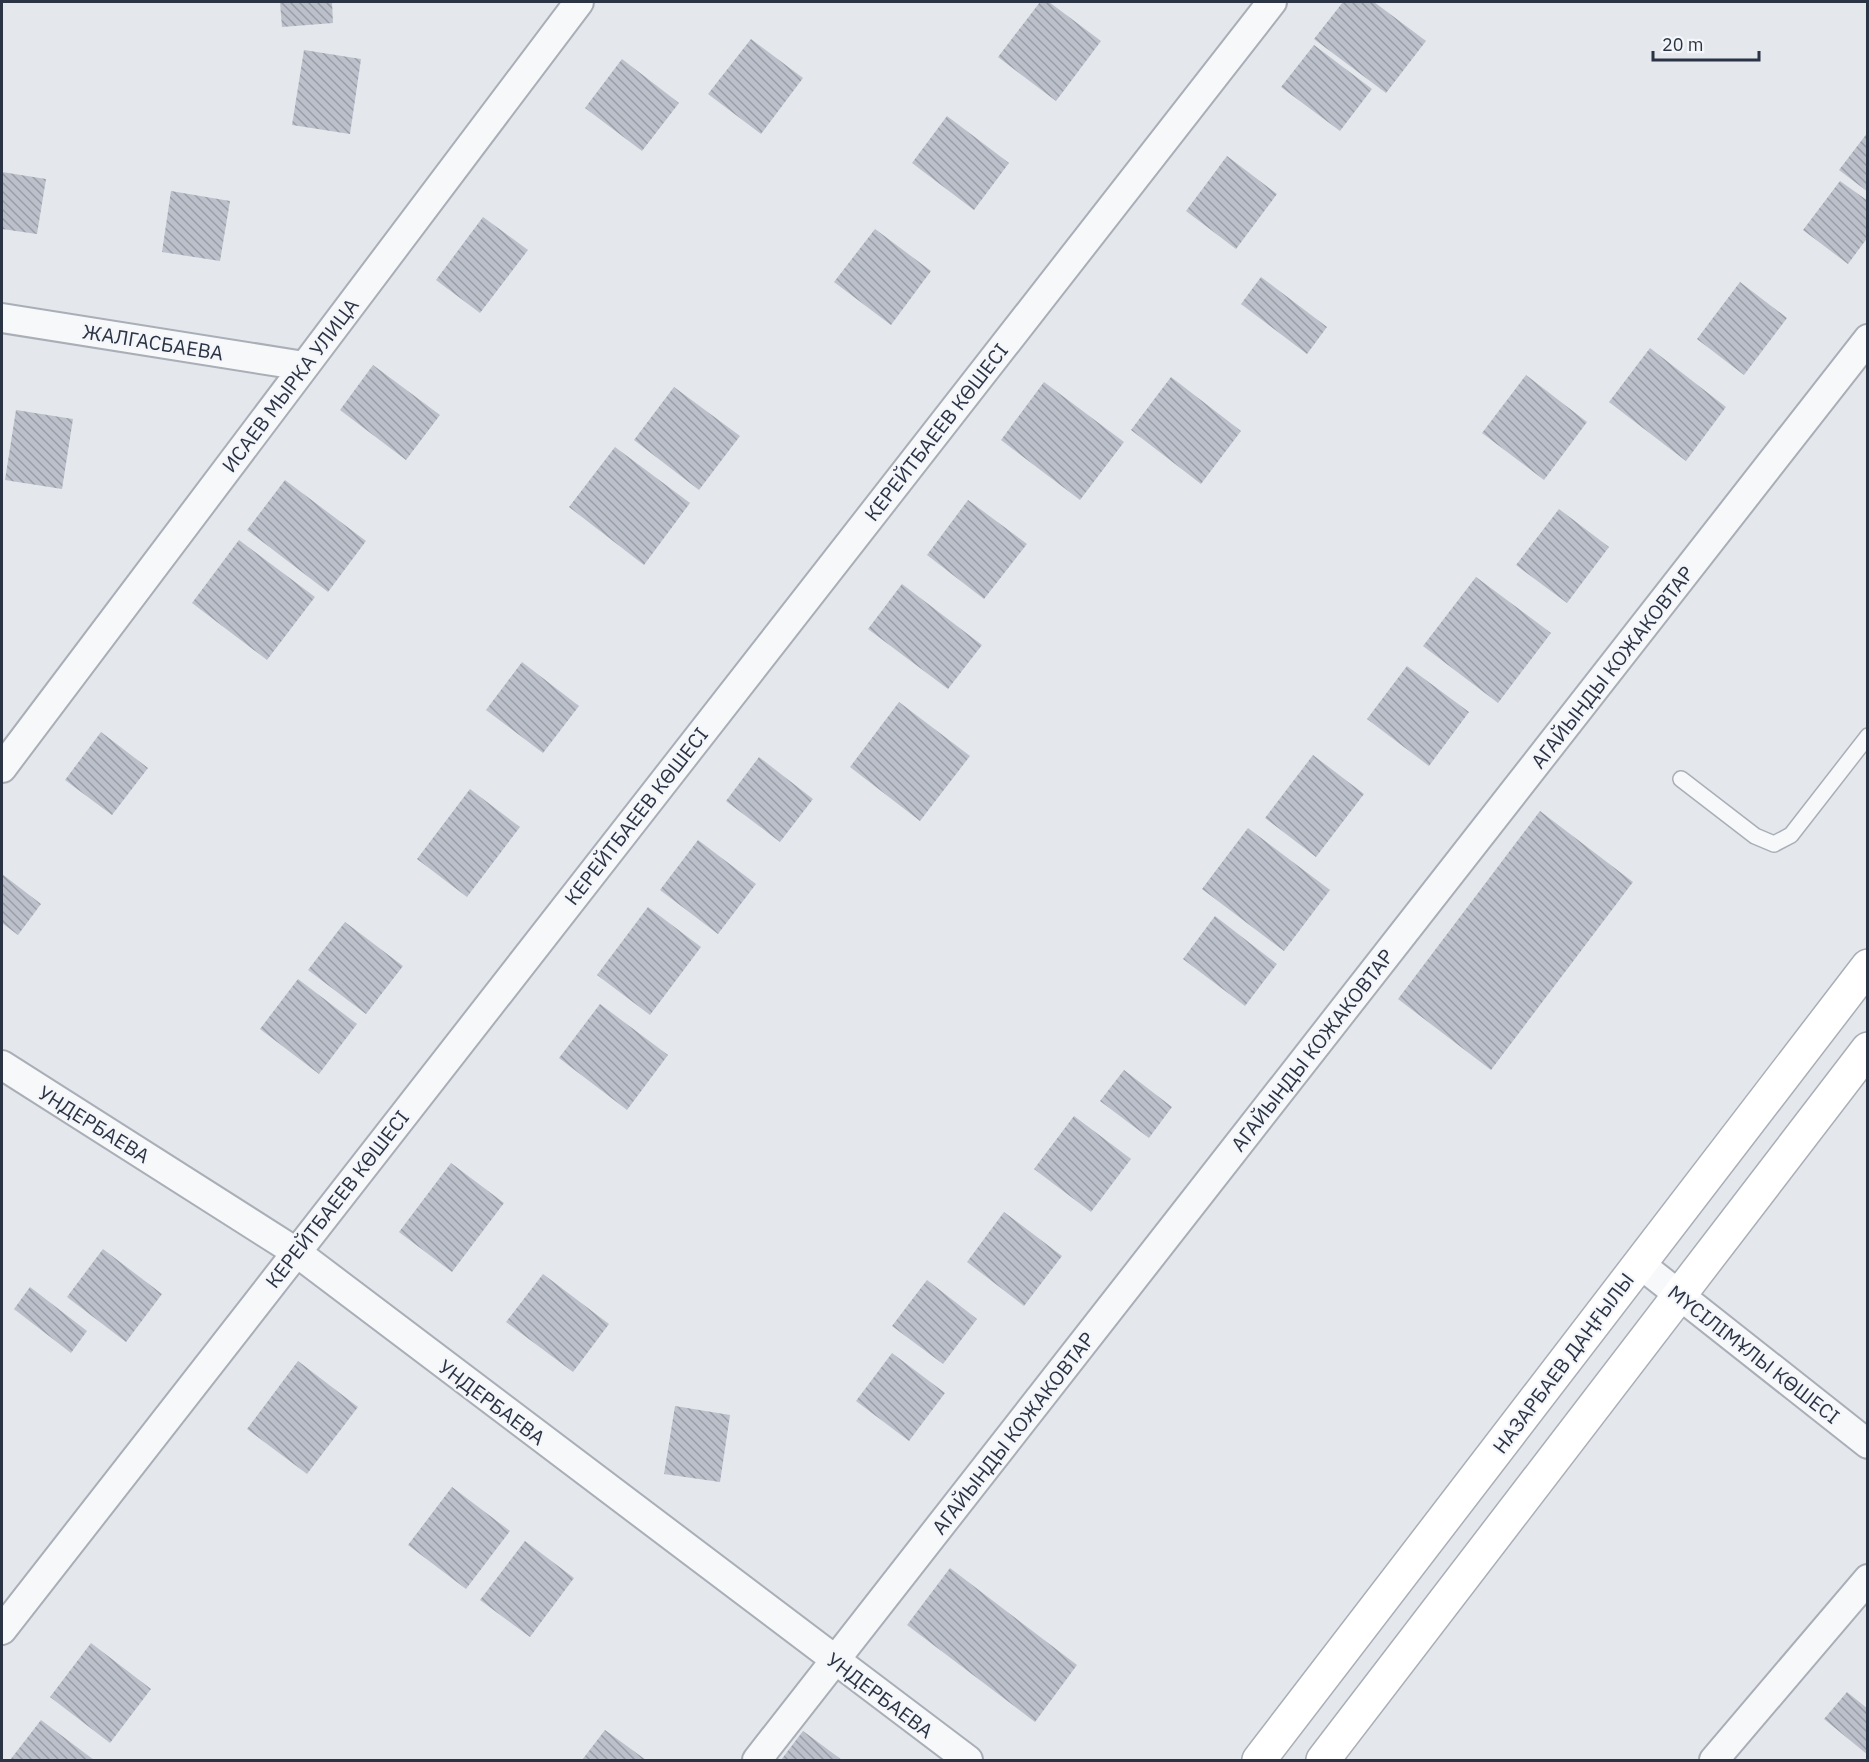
<svg xmlns="http://www.w3.org/2000/svg" width="1869" height="1762" font-family="'IBM Plex Sans',sans-serif">
	<style>
		.building { fill: url(#building-back-hatch) }
		.lines { fill: none; stroke-linecap: round; stroke-linejoin: round }
		.service-casing { stroke: #a9aeb7; stroke-width: 18 }
		.minor-casing { stroke: #a9aeb7; stroke-width: 32 }
		.secondary-casing { stroke: #a9aeb7; stroke-width: 36 }
		.service { stroke: #f7f8fa; stroke-width: 15 }
		.minor { stroke: #f7f8fa; stroke-width: 28 }
		.secondary { stroke: #fff; stroke-width: 33 }
		.labels { text-anchor: middle; dominant-baseline: central; stroke-width: 4.5; stroke-linejoin: round; paint-order: stroke }
		.street-label { font-size: 20px; fill: #2b3445; stroke: #f4f6f9 }
	</style>
	<defs>
		<pattern id="building-back-hatch" width="6" height="6" patternUnits="userSpaceOnUse" patternTransform="scale(1.5)"><rect width="6" height="6" fill="#bbc0ca"/><path d="M-1 5l2 2M0 0l6 6M5-1l2 2" fill="none" stroke="#989da6"/></pattern>
	</defs>
	<rect width="100%" height="100%" fill="#e4e7ec"/>
	<!-- building -->
	<path class="building" d="M280,2H332L333,23L282,27Z
		M1040,2H1049L1101,41L1056,101L998,57Z
		M1343,2H1374L1426,41L1386,93L1314,39Z
		M751,39L803,78L761,134L708,94Z
		M1314,45L1372,89L1340,131L1281,87Z
		M304,50L361,59L350,134L292,125Z
		M622,59L679,103L642,151L585,108Z
		M947,116L1009,163L974,210L912,163Z
		M1868,132V192L1839,170Z
		M1227,156L1277,194L1236,249L1186,211Z
		M2,172L46,179L37,234L2,229Z
		M1840,181L1868,201V237L1848,264L1803,230Z
		M171,191L230,201L220,261L162,252Z
		M483,217L528,250L480,313L436,280Z
		M875,229L931,271L891,325L834,282Z
		M1261,277L1327,327L1307,354L1241,304Z
		M1740,282L1787,318L1744,375L1697,339Z
		M1650,348L1726,407L1686,461L1609,402Z
		M373,365L440,415L406,460L340,410Z
		M1526,375L1587,422L1544,480L1482,433Z
		M1171,377L1241,431L1201,484L1131,430Z
		M1044,382L1124,442L1080,500L1001,440Z
		M674,387L740,436L699,490L634,440Z
		M16,410L73,419L62,489L5,480Z
		M615,447L690,503L644,565L569,507Z
		M285,480L366,541L328,592L247,530Z
		M968,500L1027,544L984,599L927,555Z
		M1559,509L1609,547L1567,603L1516,565Z
		M239,540L315,597L267,660L192,603Z
		M1476,577L1551,633L1498,703L1423,646Z
		M902,584L982,645L948,689L868,629Z
		M522,662L579,706L543,753L486,710Z
		M1407,666L1469,712L1429,766L1367,719Z
		M899,702L970,756L920,821L850,767Z
		M101,732L148,768L112,815L65,780Z
		M1313,755L1364,794L1316,857L1265,818Z
		M759,757L813,799L780,842L726,801Z
		M470,789L520,827L467,897L417,859Z
		M1540,811L1633,882L1491,1070L1398,999Z
		M1248,828L1330,890L1284,951L1202,889Z
		M698,840L756,884L718,934L660,890Z
		M2,874L41,904L18,935L2,923Z
		M648,907L701,947L650,1015L597,975Z
		M1215,916L1277,964L1245,1006L1183,959Z
		M345,922L403,966L366,1014L308,970Z
		M298,979L357,1024L319,1074L260,1029Z
		M600,1004L668,1055L627,1110L559,1058Z
		M1124,1070L1172,1107L1149,1138L1100,1101Z
		M1074,1116L1131,1159L1091,1212L1034,1169Z
		M451,1163L504,1203L452,1272L399,1232Z
		M1004,1212L1062,1256L1024,1306L967,1262Z
		M103,1249L162,1294L126,1342L67,1297Z
		M543,1274L609,1324L573,1372L506,1322Z
		M927,1280L977,1319L943,1364L892,1326Z
		M30,1287L87,1331L71,1353L14,1309Z
		M892,1353L945,1393L909,1441L856,1401Z
		M298,1361L358,1407L307,1474L247,1429Z
		M675,1406L730,1415L720,1482L664,1474Z
		M452,1487L510,1531L466,1589L408,1545Z
		M525,1541L574,1578L530,1637L480,1600Z
		M950,1568L1077,1665L1035,1722L907,1625Z
		M91,1643L151,1689L110,1743L50,1697Z
		M1847,1692L1868,1709V1755L1824,1719Z
		M41,1720L94,1760H10Z
		M605,1730L646,1760H582Z
		M803,1731L842,1760H781Z"/>
	<g class="lines">
		<!-- service casing -->
		<g class="service-casing">
			<path id="service" d="M1681,779L1755,836L1774,844L1791,835L1868,736"/>
		</g>
		<!-- minor casing -->
		<g class="minor-casing">
			<path id="minor" d="M2,318L304,366
				M2,768L579,2
				M2,1065L296,1252L968,1760
				M1640,1264L1868,1444
				M2,1630L1272,2
				M757,1760L1868,339
				M1714,1760L1868,1579"/>
		</g>
		<!-- secondary casing -->
		<g class="secondary-casing">
			<path id="secondary" d="M1259,1760L1868,966
				M1323,1760L1868,1049"/>
		</g>
		<!-- service -->
		<use href="#service" class="service"/>
		<!-- minor -->
		<use href="#minor" class="minor"/>
		<!-- secondary -->
		<use href="#secondary" class="secondary"/>
	</g>
	<g class="labels">
		<!-- street labels -->
		<g class="street-label">
			<text transform="translate(153 342) rotate(9)">ЖАЛГАСБАЕВА</text>
			<text transform="translate(290 385) rotate(-53)">ИСАЕВ МЫРКА УЛИЦА</text>
			<text transform="translate(936 432) rotate(-52)">КЕРЕЙТБАЕЕВ КӨШЕСІ</text>
			<text transform="translate(1612 667) rotate(-52)">АГАЙЫНДЫ КОЖАКОВТАР</text>
			<text transform="translate(636 816) rotate(-52)">КЕРЕЙТБАЕЕВ КӨШЕСІ</text>
			<text transform="translate(1312 1050) rotate(-52)">АГАЙЫНДЫ КОЖАКОВТАР</text>
			<text transform="translate(94 1124) rotate(32)">УНДЕРБАЕВА</text>
			<text transform="translate(337 1199) rotate(-52)">КЕРЕЙТБАЕЕВ КӨШЕСІ</text>
			<text transform="translate(1754 1354) rotate(38)">МҮСІЛІМҰЛЫ КӨШЕСІ</text>
			<text transform="translate(1563 1363) rotate(-53)">НАЗАРБАЕВ ДАҢҒЫЛЫ</text>
			<text transform="translate(492 1402) rotate(37)">УНДЕРБАЕВА</text>
			<text transform="translate(1013 1433) rotate(-52)">АГАЙЫНДЫ КОЖАКОВТАР</text>
			<text transform="translate(880 1695) rotate(37)">УНДЕРБАЕВА</text>
		</g>
	</g>
	<!-- border -->
	<rect width="1869" height="1762" fill="none" stroke="#2b3445" stroke-width="6"/>
	<!-- scale -->
	<path d="M1653 51v9h106v-9" fill="none" stroke="#2b3445" stroke-width="3"/>
	<text x="1662" y="51" font-size="18" fill="#2b3445" stroke="#f4f6f9" stroke-width="4.5" paint-order="stroke">20 m</text>
</svg>
